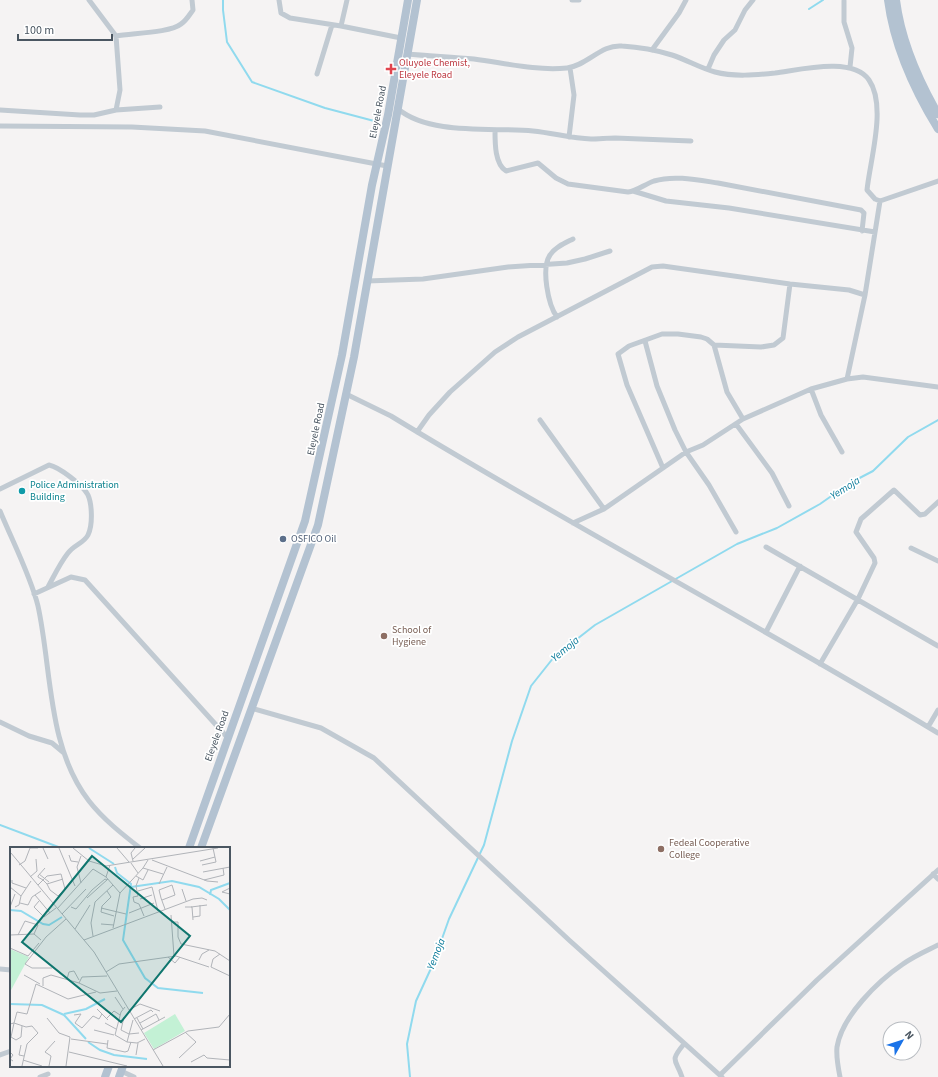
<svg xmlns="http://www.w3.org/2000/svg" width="938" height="1077" font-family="'Source Sans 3',sans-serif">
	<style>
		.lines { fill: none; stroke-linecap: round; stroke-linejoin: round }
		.stream { stroke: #90daee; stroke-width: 2 }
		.minor { stroke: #c1cad2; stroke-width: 5 }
		.primary { stroke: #b3c2d1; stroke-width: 8 }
		.health-dot { fill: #e0444e; stroke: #fff; stroke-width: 1.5 }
		.culture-dot { fill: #0f9aa8; stroke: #fff; stroke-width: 1.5 }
		.service-dot { fill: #5c6f8a; stroke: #fff; stroke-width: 1.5 }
		.education-dot { fill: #8d6e63; stroke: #fff; stroke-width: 1.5 }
		.labels { text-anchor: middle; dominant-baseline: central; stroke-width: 3.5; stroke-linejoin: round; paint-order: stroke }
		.health-label { font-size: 10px; fill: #be3a42; stroke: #fff; text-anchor: start }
		.street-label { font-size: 10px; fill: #4a5661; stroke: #fff }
		.culture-label { font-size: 10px; fill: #0d838f; stroke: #fff; text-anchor: start }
		.service-label { font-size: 10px; fill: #4e5e75; stroke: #fff; text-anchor: start }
		.education-label { font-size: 10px; fill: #785e54; stroke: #fff; text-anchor: start }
		.water-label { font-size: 11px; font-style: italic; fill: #0c7c9b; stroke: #fff }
		.inset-river { fill: none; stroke: #90daee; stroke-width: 2 }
		.inset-road { fill: none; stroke: #b1b4b9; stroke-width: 1 }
		.view { fill: #0f766e; fill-opacity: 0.15; stroke: #0f766e; stroke-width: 2 }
		.inset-edge { fill: none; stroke: #4a5661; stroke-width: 2 }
	</style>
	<rect width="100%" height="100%" fill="#f5f3f3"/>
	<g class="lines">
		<!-- stream -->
		<path class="stream" d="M223,0V10L227,42L252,82L325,108L378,122
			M809,9L823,0
			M0,825L61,848
			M410,1077L407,1044L416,1001L433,964L449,919L484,845L512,741L531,686L554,657L595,625L737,544L777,528L820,504L850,483L873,471L908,437L938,420"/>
		<!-- minor -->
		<path class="minor" d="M89,0L116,36L120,90L116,110
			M279,0L281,13L290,18L341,26L401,38
			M572,0H579
			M844,1V22L852,48L850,67
			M341,26L347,0
			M116,36C132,33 170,33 181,24C186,21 190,14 193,10L192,0
			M652,50L679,13L686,0
			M407,54C429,56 452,57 474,59C505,63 535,71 567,68C587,66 601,44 622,46C639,47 656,50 672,55C687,60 700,68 715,72C734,77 755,75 775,73C799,70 853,56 869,80C887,106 870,160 867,190L875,199L880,201L865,295L847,379
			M708,69L714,55L724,40L735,30L745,10L753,0
			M317,74L332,25
			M398,109C431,136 493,127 533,131C553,133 571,138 591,139C599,139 607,138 615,138C640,139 666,140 691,141
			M0,110L80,115H94L116,110L160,107
			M0,126L132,127L205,131L387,166
			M495,131C495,144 495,164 506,171L538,163L556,178L568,184L628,192C637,191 645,184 654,181C674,175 698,180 718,183L861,210L864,213L862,231
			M569,137L574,95L570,68
			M633,191L666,201L729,208L875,232
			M880,201L938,181
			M367,281L423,279L508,267L567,263L585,259L610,251
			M557,317C548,305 541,268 550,255C555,247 565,243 573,239
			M645,341L657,386L675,430L686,452L709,485L736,532
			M714,345L727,392L743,419
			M811,389L821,415L842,452
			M346,394L391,416C571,526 758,624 938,733
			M540,420L604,509
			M736,424L772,473L789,506
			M417,432L429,415L450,392L495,352L518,337L652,267L663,266L790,284L849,290L865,295
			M663,468L627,385L618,354L629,346L662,334H678L701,337L707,339L714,345L761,347L774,345L783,338L790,284
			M0,489L49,465C59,467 83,485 88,495C92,504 93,525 88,535C84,543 74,545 68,553C60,563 54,576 48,587
			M0,511C12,540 31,577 38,606C52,670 47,747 89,801C103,819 122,834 140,848
			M573,523L604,509L686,452L703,445L743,419L811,389L847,379L863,377L938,387
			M766,547L938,646
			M911,548L938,561
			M34,594L71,577L85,580L227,737
			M766,632L800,566
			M820,664L858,599L875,563L874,558L856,532L861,519L894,490L920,515L925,514L938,502
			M251,708L321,728L374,758L569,940L722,1077
			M0,722L29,736L52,743L64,753
			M928,727L938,710
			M933,874L938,879
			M0,969L11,970
			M0,1055L11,1051
			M121,1071L134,1077
			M720,1075L817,980L938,870
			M40,1077L48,1074
			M682,1077C676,1059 669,1062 684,1044
			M840,1077C838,1067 836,1057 837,1047C842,1016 878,981 903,964C914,956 926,951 938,945"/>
		<!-- primary -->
		<path class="primary" d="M888,0C894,46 914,90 938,129
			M896,0C901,40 918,79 938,114
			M189,848L305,521L342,355L372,185L388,115L408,0
			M201,848L318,525L354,357L417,0
			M105,1077L109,1066
			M119,1077L123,1066"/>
	</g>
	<!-- markers -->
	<path class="health-dot" d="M389 63h4v4h4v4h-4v4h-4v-4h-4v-4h4z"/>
	<circle class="culture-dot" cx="22" cy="491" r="4"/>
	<circle class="service-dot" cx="283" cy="539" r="4"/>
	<g class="education-dot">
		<circle cx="384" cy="636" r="4"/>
		<circle cx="661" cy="849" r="4"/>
	</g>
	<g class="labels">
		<!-- health labels -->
		<g class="health-label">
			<text x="399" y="63">Oluyole Chemist,<tspan x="399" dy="12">Eleyele Road</tspan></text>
		</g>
		<!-- street labels -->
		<g class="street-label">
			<text transform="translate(378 112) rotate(-79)">Eleyele Road</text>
			<text transform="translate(316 429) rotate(-78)">Eleyele Road</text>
			<text transform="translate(217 736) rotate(-70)">Eleyele Road</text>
		</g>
		<!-- culture labels -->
		<g class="culture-label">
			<text x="30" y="485">Police Administration<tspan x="30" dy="12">Building</tspan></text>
		</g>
		<!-- service labels -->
		<g class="service-label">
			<text x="291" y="539">OSFICO Oil</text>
		</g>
		<!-- education labels -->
		<g class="education-label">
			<text x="392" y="630">School of<tspan x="392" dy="12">Hygiene</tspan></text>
			<text x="669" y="843">Fedeal Cooperative<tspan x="669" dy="12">College</tspan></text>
		</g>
		<!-- water labels -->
		<g class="water-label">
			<text transform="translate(845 488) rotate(-32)">Yemoja</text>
			<text transform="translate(565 649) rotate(-40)">Yemoja</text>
			<text transform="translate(436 954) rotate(-69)">Yemoja</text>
		</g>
	</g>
	<!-- overview -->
	<g transform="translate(10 847)">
		<rect width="220" height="220" fill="#f5f3f3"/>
		<path d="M0,102L19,110L0,145ZM165,167L175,184L144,202L134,186Z" fill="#c3f1d5"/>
		<path class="inset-river" d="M79,1L104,17M105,20L107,26L121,37L113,93L135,131L148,141L193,146M121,40L162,34L189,40L209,52L220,63M200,48L201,43L220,36M0,63L11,64L33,77L39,78L52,70M0,157L32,158L54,168M54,167L76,162L95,152M54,168L76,192M78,195L90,203L104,208L137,212"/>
		<path class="inset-road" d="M33,1L38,12M49,1L65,39M63,1L79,14L96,19L208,1M107,1L119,15M1,6L84,105L153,219M59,8L61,14L68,15M71,9L67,20L71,36M123,12L135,1M142,13L197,34L208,35M123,14L121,6L125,1M190,14L205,10M121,16L128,26M9,18L15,14L20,1H28M192,18L206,15L203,1M133,21L153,27M193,25L220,20M29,27L39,35M126,29L133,33L138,23M20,30L27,24L26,12M96,30L100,18M129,31L126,39L128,49L123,50L124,55L129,57L134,69M2,33V36L16,41M194,33L214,28L213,21M37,37L53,32M149,37L157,20M28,38L37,29L51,27L55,42L48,49L40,43L37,37L33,33L28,30V29L35,21M0,40L11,49M220,41L212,45L220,47M172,42L176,54M97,44L101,50L92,59L91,65L104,69M128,44L142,40L148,64M25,48L40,66M77,51L98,32M130,52L142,48M152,53L165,48L162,38L149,43L151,51L155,62M29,54L24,60L34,70L46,61M10,56L18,58L22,50L31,44M0,60L5,47M5,60L9,58L11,49L21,34M61,60L66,62L82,43L95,32L97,33M175,60H182L183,73M181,60L197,58M91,61L116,67M47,62L83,22L96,30L110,46M119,66L144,56M52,67L76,42M161,68L164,109M183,70L190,69V58M161,75H168V90L171,97L205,104L220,114M91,77L104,78M103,81L110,46L133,21L138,13M65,82L80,58M0,88L24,87L31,93M8,88L15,74L28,78L24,87M83,89L81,76L85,55L103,38M74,93L183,52L192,51L197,53M0,101L18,109M210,107L203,112L201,120L220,129M18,109L29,96M158,110L165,116L170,110M189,113L192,107L199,103M42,121H22L15,117L36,90L56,72M96,125L109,117L166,109L199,120M14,128L30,137M57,132L59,125L64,124L69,133M69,136L72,130L97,129M33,139V131L41,128L69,136L90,146L107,144M105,150L113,162M115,160L111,165L105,188L117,195L127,196L135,192M87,162L98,173M119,163L130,157L150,164M64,168L71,167L65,176L72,181L83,169L89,172L92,167M114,170L111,183L119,187L129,186M37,171L49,186L60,190L56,219M97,171L104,164L110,168M127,171L133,182M124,172L141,163L143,165M95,176L106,182M130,176L146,167L149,173M0,177L4,176L1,190L6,193L11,190L12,179M84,183L104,188M131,183L155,170M61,192L97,197M98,193L97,201L115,205L118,204L121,195M117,195L123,173M11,198L9,208L14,209M143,203L178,184L209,180L220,167M0,205L3,208L0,212L3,214M59,205L117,219M126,208L128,196M169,211L186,195L175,185M13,213L32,219M181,215L194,208L197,211L220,213M12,219L17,197L28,186L22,179L16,180L4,176L7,165L17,167L26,137L58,152L86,145M39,219L41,209L35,205L45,194"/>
		<path class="view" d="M82,9L180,89L111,175L12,95Z"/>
		<rect width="220" height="220" class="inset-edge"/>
	</g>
	<!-- north arrow -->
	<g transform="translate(902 1041) rotate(51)"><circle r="19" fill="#ffffff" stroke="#b7bbc0"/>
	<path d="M0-3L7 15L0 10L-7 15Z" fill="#1a73e8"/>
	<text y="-6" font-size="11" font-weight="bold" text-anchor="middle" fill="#4a5661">N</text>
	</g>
	<!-- scale -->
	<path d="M18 34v6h94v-6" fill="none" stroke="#4a5661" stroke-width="2"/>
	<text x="24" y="34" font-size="12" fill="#4a5661" stroke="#ffffff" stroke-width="3" paint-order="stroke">100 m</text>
</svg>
